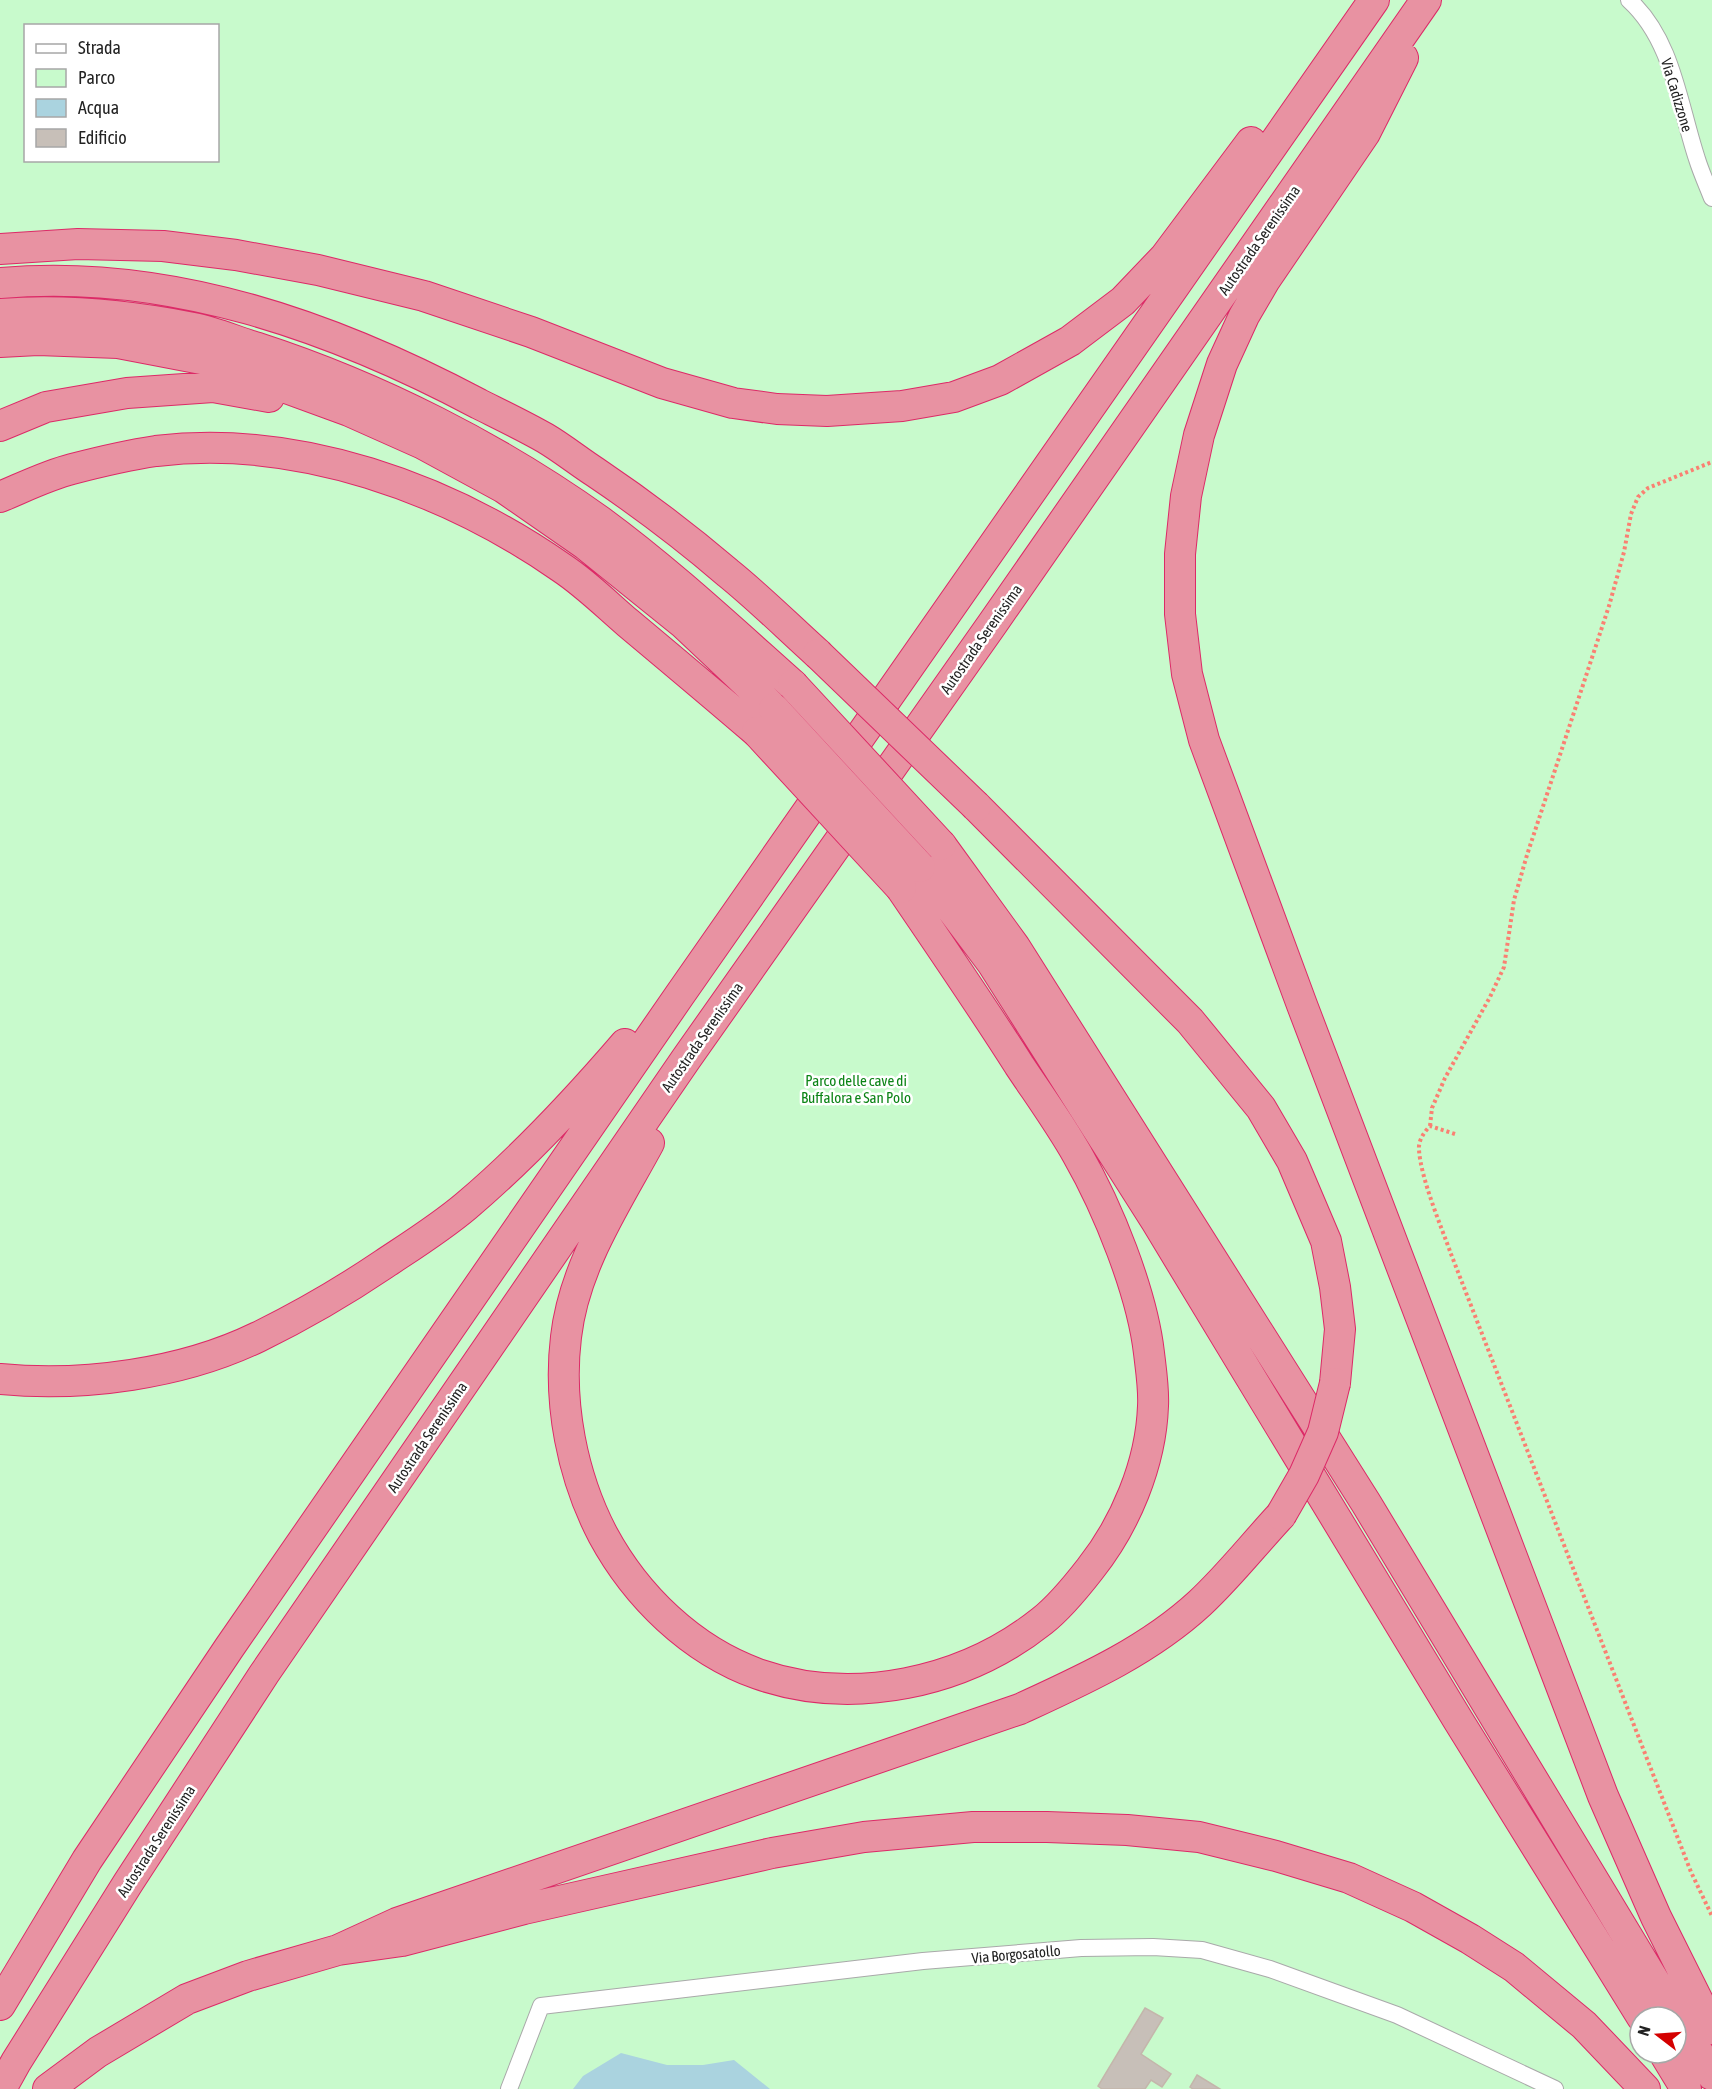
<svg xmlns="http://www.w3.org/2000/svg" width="1712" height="2089" font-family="'Asap Condensed',sans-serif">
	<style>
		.park { fill: #c8facc; fill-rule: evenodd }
		.water { fill: #aad3df }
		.building { fill: #c7bfb8; stroke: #c4b6ab; stroke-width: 1.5 }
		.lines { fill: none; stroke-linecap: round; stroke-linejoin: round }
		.street-casing { stroke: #a9a9a9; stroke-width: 18 }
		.highway-casing { stroke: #dc2a67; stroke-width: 32 }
		.path { stroke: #fa8072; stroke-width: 4; stroke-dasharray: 3 3; stroke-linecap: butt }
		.street { stroke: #fff; stroke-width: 16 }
		.highway { stroke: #e892a2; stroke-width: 30 }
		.highway-bridge-casing { stroke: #dc2a67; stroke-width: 32; stroke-linecap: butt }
		.highway-bridge { stroke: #e892a2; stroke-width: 30 }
		.labels { text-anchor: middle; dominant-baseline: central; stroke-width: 5; stroke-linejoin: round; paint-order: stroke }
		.street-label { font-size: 15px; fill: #222; stroke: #fff }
		.park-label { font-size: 15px; fill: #0c8416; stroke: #fff }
	</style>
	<rect width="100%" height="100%" fill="#f2efe9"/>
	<!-- park -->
	<path class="park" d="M0,0H1712V2089H0ZM26,26H218V160H26ZM1640,2017H1676V2053H1640Z"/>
	<!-- water -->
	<path class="water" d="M621,2053L667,2065H703L734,2060L770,2089H573L583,2076Z"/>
	<!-- building -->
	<path class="building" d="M1145,2008L1163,2018L1141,2054L1171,2074L1162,2087L1151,2080L1145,2089H1102L1098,2086Z
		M1197,2075L1220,2089H1193L1190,2087Z"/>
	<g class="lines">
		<!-- street casing -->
		<g class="street-casing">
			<path id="street" d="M1629,0C1673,40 1679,105 1697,159C1701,172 1707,185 1712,198
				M509,2089L541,2006L923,1961L1081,1948L1153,1947L1202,1950L1270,1969L1397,2015L1555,2089"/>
		</g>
		<!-- highway casing -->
		<g class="highway-casing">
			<path id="highway" d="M1403,58L1365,133L1265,280L1244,316L1222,364L1199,435L1186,496L1180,554V614L1187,674L1204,740L1302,1005L1603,1796L1656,1917L1712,2029
				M0,249L78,244L163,246L236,255L318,270L424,296L531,332L662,383L733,403L777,409L827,411L902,406L954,397L1000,380L1070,341L1123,301L1165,257L1251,142
				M0,283C168,268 332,326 479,404C501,415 524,426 545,438C562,448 578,461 595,472C641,503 686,537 728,573C759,598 788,627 818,654
				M0,314C66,309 128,315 193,328C215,332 237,342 258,348C378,387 498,448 600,521C668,571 730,629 793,685
				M0,342L38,340L118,343L212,361L349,411L423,444L504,488L586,545L684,624L774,709
				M0,426L46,407L127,393L213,387L269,397
				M0,497C24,487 48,475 72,469C99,462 129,455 156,451C298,434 447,488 562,568C586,584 607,605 628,623C671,659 714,695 757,732
				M976,806L1190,1021L1261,1108L1292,1161L1326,1241L1335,1287L1340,1329L1335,1383
				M941,845L1015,947L1366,1503L1676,2017
				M920,867L992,963L1156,1221L1458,1720L1642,2017
				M649,1143C616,1204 574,1266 566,1337C558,1403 572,1476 603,1535C636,1596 691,1650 758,1674C853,1707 964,1683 1042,1621C1060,1607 1076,1587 1090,1569C1125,1525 1151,1464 1153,1406C1154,1389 1151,1370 1149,1353C1142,1292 1108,1208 1077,1154C1060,1124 1039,1095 1019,1065C981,1005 941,947 901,888
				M0,1379C83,1387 182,1374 258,1337C301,1316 344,1291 384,1264C411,1246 440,1228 466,1206C524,1157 576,1101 625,1044
				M338,1950L402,1941L524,1909L772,1853L864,1837L973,1827H1047L1127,1830L1199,1837L1276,1856L1349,1878L1413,1907L1470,1939L1514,1967L1584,2025L1645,2089
				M0,2005L87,1860L229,1648L679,996L1374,0
				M1676,2017L1712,2075
				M1664,2053L1686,2089
				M1,2089L16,2062L128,1883L264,1674L686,1059L993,623L1426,0
				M48,2089L98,2052L187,1999L248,1976L338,1950L397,1923L1020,1709C1083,1680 1148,1651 1200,1603C1229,1576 1254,1544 1281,1515"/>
		</g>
		<!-- path -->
		<path class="path" d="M1430,1126L1432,1108L1445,1078L1490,997L1504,967L1514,900L1527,855L1609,606L1624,552L1631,514L1638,497L1648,488L1712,462
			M1455,1134L1430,1126C1424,1132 1418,1141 1419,1150C1421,1179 1441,1226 1451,1254L1691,1872L1712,1916"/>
		<!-- street -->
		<use href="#street" class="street"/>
		<!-- highway -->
		<use href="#highway" class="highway"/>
		<!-- highway-bridge casing -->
		<g class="highway-bridge-casing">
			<path id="highway-bridge" d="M818,654L976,806
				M793,685L941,845
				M774,709L920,867
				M757,732L901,888
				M1281,1515L1304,1475L1323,1432L1335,1383"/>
		</g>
		<!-- highway-bridge -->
		<use href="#highway-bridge" class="highway-bridge"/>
	</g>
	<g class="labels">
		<!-- street labels -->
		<g class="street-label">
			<text transform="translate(1677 95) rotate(73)">Via Cadizzone</text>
			<text transform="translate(1259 240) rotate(-55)">Autostrada Serenissima</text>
			<text transform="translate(981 639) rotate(-55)">Autostrada Serenissima</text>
			<text transform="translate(702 1037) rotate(-55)">Autostrada Serenissima</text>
			<text transform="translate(427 1437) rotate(-56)">Autostrada Serenissima</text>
			<text transform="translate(156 1841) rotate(-57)">Autostrada Serenissima</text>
			<text transform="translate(1016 1954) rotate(-5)">Via Borgosatollo</text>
		</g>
		<!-- park labels -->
		<g class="park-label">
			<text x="856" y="1080">Parco delle cave di<tspan x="856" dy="17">Buffalora e San Polo</tspan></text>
		</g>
	</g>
	<!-- legend -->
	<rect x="24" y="24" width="195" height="138" fill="#ffffff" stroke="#a7a7a7" stroke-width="1.5"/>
	<rect x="36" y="44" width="30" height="9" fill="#ffffff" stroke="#a7a7a7" stroke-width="1.5"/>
	<text x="78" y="54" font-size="18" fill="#222222">Strada</text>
	<rect x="36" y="69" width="30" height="18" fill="#c8facc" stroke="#a7a7a7" stroke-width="1.5"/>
	<text x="78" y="84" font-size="18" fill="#222222">Parco</text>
	<rect x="36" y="99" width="30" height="18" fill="#aad3df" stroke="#a7a7a7" stroke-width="1.5"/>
	<text x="78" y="114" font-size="18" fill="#222222">Acqua</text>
	<rect x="36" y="129" width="30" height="18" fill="#c7bfb8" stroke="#a7a7a7" stroke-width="1.5"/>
	<text x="78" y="144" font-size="18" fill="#222222">Edificio</text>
	<!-- north arrow -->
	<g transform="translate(1658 2035) rotate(287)"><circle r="28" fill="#ffffff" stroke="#a7a7a7" stroke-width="1.5"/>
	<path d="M0-4.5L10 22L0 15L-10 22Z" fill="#d40000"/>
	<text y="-9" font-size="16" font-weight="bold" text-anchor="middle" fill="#222222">N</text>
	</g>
</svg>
